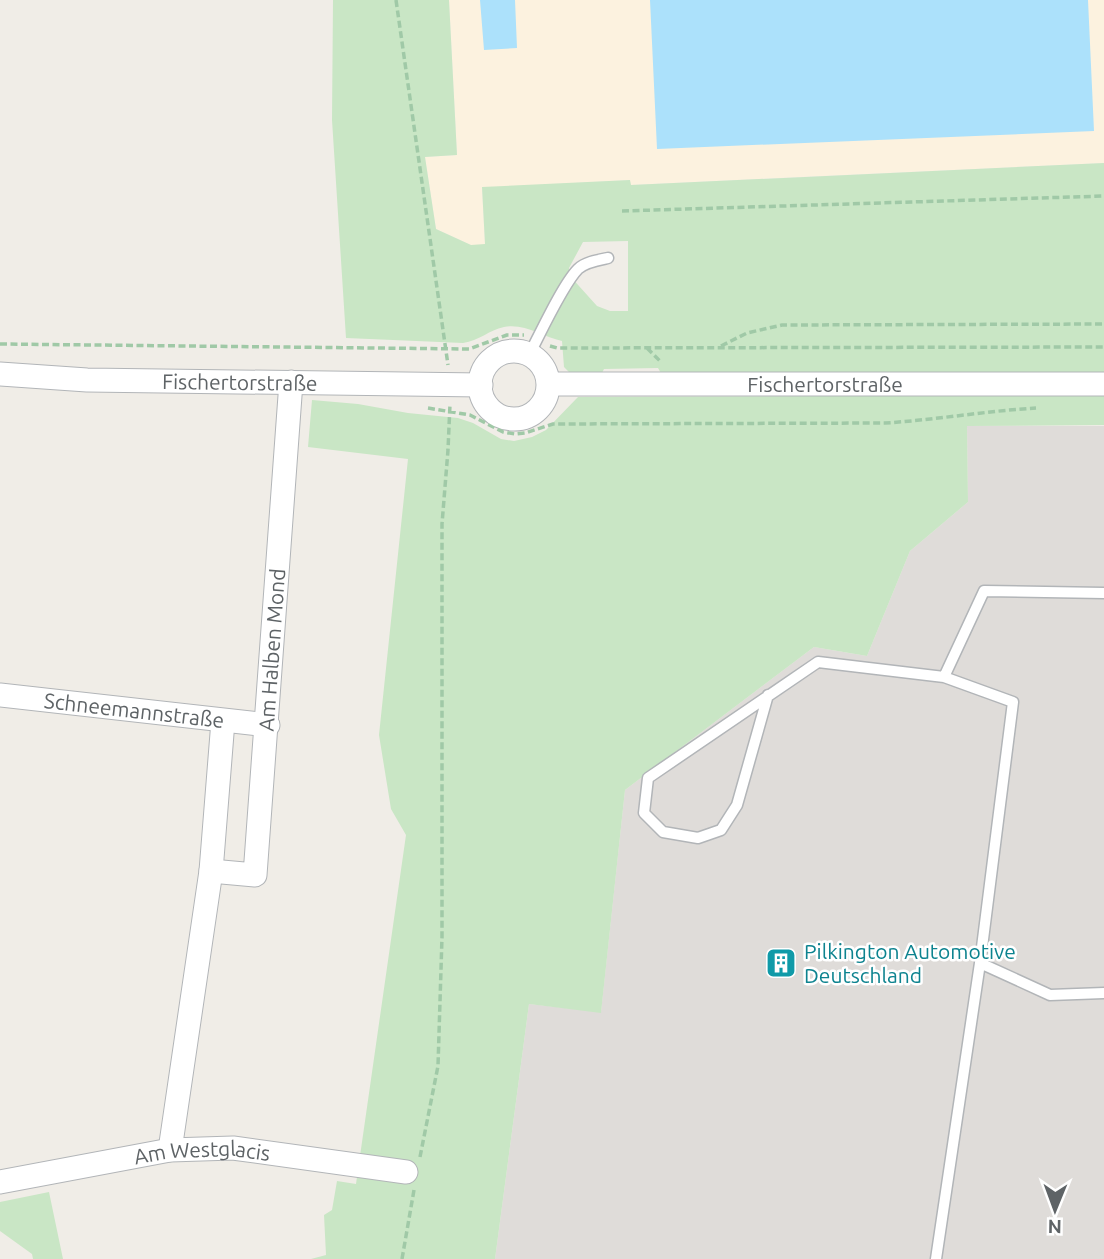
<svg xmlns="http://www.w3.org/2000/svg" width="1104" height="1259" font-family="Ubuntu,sans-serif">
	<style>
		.commercial { fill: #fcf2df }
		.industrial { fill: #dfdcd9 }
		.green { fill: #c9e6c5; fill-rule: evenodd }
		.water { fill: #ace1fb }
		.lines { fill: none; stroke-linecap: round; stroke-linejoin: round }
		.service-casing { stroke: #b2b5b8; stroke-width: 13 }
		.minor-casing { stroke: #b2b5b8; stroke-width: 25 }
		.path { stroke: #a0c9a7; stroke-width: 3.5; stroke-dasharray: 7 3.5; stroke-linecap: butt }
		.service { stroke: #fff; stroke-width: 10 }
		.minor { stroke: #fff; stroke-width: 23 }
		.labels { text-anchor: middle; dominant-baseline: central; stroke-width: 5; stroke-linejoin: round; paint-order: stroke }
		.street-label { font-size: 21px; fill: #5e6366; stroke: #fff }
		.culture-label { font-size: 21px; fill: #0d838f; stroke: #fff; text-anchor: start }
	</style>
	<rect width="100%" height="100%" fill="#f0ede7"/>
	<!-- commercial -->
	<path class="commercial" d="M449,0H1104V163L630,185V180L482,188L485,245H471L436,229L425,157L457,155Z"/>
	<!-- industrial -->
	<path class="industrial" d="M967,426H1104V1259H495L529,1004L601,1012L625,790L814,647L867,656L910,551L968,502Z"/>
	<!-- green -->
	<path class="green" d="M333,0H449L457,155L425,157L436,229L471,245L485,244L482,187L630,180L631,185L1104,163V374L662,375L658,368L604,369L600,377L569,372L564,367L562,341C543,337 525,323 504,327C489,330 479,341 463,343L346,338L332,120ZM628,241V311H610L597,306L570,276L569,268L583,242Z
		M1104,395V425L967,426L968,502L910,551L867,656L814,647L625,790L601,1013L529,1004L495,1259H311L326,1255L324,1215L332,1210L337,1181L356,1184L406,835L391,809L379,735L408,459L308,447L312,400L358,404L408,413L458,418L473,423L501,439L514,441L532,437L546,430L578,397Z
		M49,1192L63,1259H33L32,1254L0,1231V1202Z"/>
	<!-- water -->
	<path class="water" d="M480,0H515L517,48L484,50Z
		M650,0H1088L1094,131L657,149Z"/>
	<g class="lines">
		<!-- service casing -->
		<g class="service-casing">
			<path id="service" d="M529,355C540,334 563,284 578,269C585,262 598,260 608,258
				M944,677L1013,702L980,963L1050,995L1104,993
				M768,695L737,805L721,830L698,838L663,832L644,813L648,778L818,662L944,677L984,591L1104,593
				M936,1259L980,963"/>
		</g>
		<!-- minor casing -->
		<g class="minor-casing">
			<g id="minor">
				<circle cx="514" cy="385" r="34"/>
				<path id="s1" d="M0,374L87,380L481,385"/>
				<path id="s2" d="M549,384H1104"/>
				<path id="s3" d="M0,695L268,725"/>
				<path id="s4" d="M211,871L255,875L291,382"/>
				<path d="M170,1150L211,871L223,721"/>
				<path id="s5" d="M0,1182L170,1150L233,1148L406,1172"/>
			</g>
		</g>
		<!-- path -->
		<path class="path" d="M396,0L448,365
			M622,211L1104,196
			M0,344L469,349L507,335H524
			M550,346L557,348L1104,347
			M721,346L747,333L782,325L1104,324
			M647,348L661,362
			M428,408L470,415L503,432L515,434L525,433L553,424L885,423C935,420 985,411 1036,408
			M420,1157L438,1066L442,937V524L448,450L450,404
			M402,1259L414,1190"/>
		<!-- service -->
		<use href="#service" class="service"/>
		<!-- minor -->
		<use href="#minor" class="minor"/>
	</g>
	<!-- icons -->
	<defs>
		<g id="building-square" transform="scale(1.575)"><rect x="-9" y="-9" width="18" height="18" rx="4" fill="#0f9aa8" stroke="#fff"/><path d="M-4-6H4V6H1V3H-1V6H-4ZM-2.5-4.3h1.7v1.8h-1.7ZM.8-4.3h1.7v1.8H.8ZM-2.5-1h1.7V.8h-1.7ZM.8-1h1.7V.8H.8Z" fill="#fff"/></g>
	</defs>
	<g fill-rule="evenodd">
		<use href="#building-square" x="781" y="963"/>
	</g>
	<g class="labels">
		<!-- street labels -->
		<g class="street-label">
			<text stroke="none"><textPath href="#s1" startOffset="240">Fischertorstraße</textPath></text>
			<text stroke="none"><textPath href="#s2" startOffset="276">Fischertorstraße</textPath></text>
			<text stroke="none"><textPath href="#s4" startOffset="270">Am Halben Mond</textPath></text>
			<text stroke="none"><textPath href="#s3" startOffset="135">Schneemannstraße</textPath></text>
			<text stroke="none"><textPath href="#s5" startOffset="205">Am Westglacis</textPath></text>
		</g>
		<!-- culture labels -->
		<g class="culture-label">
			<text x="804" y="951">Pilkington Automotive<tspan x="804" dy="24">Deutschland</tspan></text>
		</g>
	</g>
	<!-- north arrow -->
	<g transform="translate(1055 1210) rotate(181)" stroke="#ffffff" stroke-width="5" paint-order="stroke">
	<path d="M0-5L12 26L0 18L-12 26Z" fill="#5e6366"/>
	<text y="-10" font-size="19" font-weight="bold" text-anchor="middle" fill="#5e6366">N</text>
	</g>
</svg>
